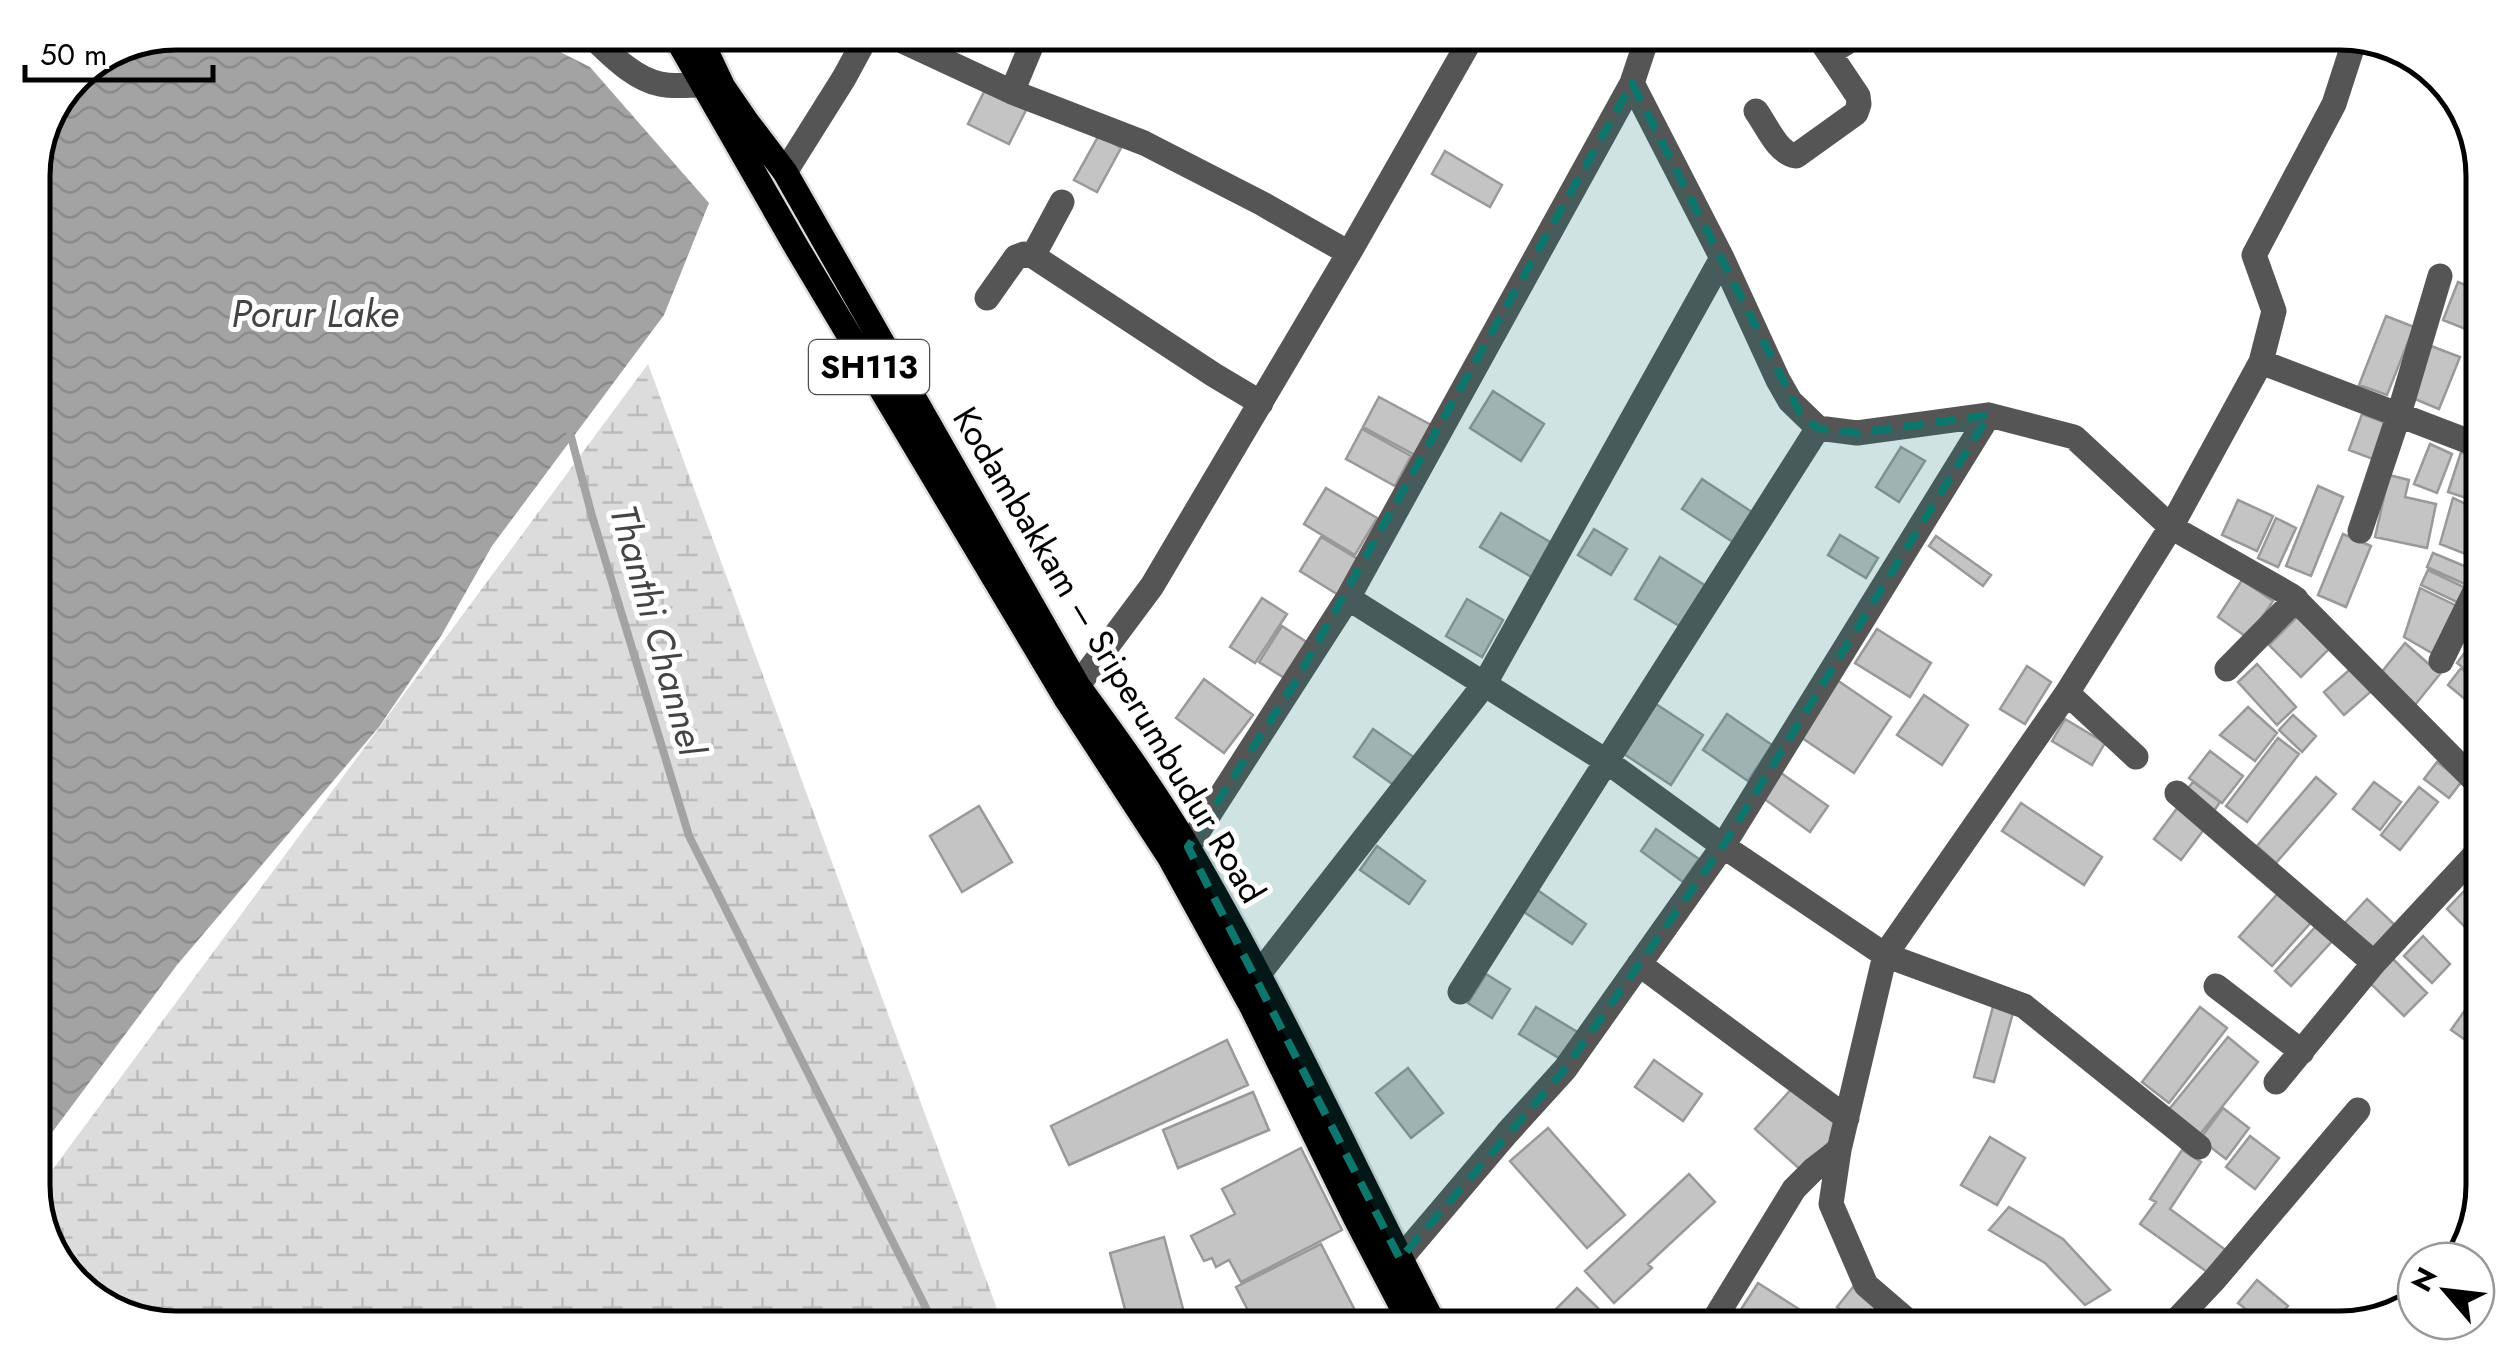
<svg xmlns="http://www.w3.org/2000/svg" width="2516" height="1361" font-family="Jost,sans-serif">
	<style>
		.wetland { fill: url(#wetland-marsh) }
		.water { fill: url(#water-waves) }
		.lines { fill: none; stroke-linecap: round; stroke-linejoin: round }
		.stream { stroke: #a3a3a3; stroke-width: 8 }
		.building { fill: #c4c4c4; stroke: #999; stroke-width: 2.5 }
		.major-casing { stroke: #dbdbdb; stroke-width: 30 }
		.minor { stroke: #555; stroke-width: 25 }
		.major { stroke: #000; stroke-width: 25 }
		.marked { fill: #0f766e; fill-opacity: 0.2; stroke: #0f766e; stroke-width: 8; stroke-dasharray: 20 12; stroke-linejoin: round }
		.labels { text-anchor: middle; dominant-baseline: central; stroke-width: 10; stroke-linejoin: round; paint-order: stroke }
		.shield { fill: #fff; stroke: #4c4c4c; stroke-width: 2.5 }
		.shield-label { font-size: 32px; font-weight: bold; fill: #000 }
		.street-label { font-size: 35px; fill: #000; stroke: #fff }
		.water-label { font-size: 38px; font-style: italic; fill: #444; stroke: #fff }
		.rim { fill: none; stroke: #000; stroke-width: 5 }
	</style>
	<defs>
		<pattern id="wetland-marsh" width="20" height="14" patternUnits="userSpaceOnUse" patternTransform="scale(2.5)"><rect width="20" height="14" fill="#dcdcdc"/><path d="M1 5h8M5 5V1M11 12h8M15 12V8" fill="none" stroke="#bbb"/></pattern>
		<pattern id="water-waves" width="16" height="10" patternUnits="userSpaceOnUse" patternTransform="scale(2.5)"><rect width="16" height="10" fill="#a3a3a3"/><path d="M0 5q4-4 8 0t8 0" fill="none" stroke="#8b8b8b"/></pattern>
	</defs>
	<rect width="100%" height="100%" fill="#fff"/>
	<!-- wetland -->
	<path class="wetland" d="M648,364L1004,1328H176L112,1313L57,1265L33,1196Z"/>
	<!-- water -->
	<path class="water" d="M176,33H522L590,67L709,203L664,315L492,546L441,636L379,727L177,965L33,1158V167L75,74Z"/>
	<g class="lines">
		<!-- stream -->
		<path class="stream" d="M569,429L592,516L689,836L936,1328"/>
	</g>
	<!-- building -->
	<path class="building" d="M987,86L1028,106L1009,144L968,124Z
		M1099,135L1121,148L1097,192L1074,180Z
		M1445,151L1502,185L1490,207L1432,174Z
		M2458,282L2483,292V336L2443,320Z
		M2386,316L2414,327L2387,395L2359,385Z
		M2431,346L2460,357L2439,409L2410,397Z
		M1493,391L1544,424L1521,461L1470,428Z
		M1379,397L1433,426L1417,456L1363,427Z
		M2362,414L2391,425L2378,461L2349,450Z
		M1362,429L1411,456L1395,486L1346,459Z
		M2430,444L2452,454L2437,493L2414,484Z
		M1901,447L1925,461L1899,502L1876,487Z
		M2461,452L2482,459L2469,499L2448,492Z
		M2389,475L2409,480L2405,497L2436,504L2427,548L2375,537Z
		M1702,479L1755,514L1736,544L1682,509Z
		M2318,486L2343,497L2311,576L2286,566Z
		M1326,488L1377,518L1355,555L1304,524Z
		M2453,498L2483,512V554L2481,560L2440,544Z
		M2238,500L2273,516L2257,551L2222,535Z
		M1501,513L1555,545L1535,579L1480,547Z
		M2276,518L2296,528L2278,567L2258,558Z
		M1594,529L1627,549L1611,575L1578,555Z
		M2343,534L2371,546L2346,607L2318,595Z
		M1840,535L1878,558L1866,578L1828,555Z
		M1936,536L1991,575L1983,586L1929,546Z
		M1321,537L1361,561L1340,596L1300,571Z
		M2433,553L2474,570L2467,585L2427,567Z
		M1660,557L1706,586L1681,627L1635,599Z
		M2428,570L2468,589L2461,604L2421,585Z
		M2242,580L2273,601L2248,638L2218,617Z
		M2420,588L2461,608L2432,653L2404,637Z
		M1262,598L1287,614L1255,663L1230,647Z
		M1467,599L1503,620L1482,657L1446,636Z
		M2301,613L2333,645L2301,677L2269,645Z
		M1282,626L1308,643L1286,679L1259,662Z
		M1877,629L1931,663L1910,697L1855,663Z
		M2405,643L2440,674L2415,705L2381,673Z
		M2472,643L2483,652V684L2457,663Z
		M2257,664L2296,707L2277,725L2238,682Z
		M2355,665L2375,688L2344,715L2324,692Z
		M2027,666L2051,682L2025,724L2000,709Z
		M2461,668L2483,686V714L2448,685Z
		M1204,679L1253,715L1224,753L1176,718Z
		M1837,680L1891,717L1854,773L1799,736Z
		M1924,695L1968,725L1942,765L1897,735Z
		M1656,704L1703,735L1671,785L1624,754Z
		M2248,707L2277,733L2255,761L2220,735Z
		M1727,714L1772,745L1748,781L1703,750Z
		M2293,715L2316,736L2302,752L2279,730Z
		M2065,719L2105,743L2092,765L2052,741Z
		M1373,729L1418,760L1398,788L1354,757Z
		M2278,738L2299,754L2247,822L2226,806Z
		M2210,751L2243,776L2222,803L2189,778Z
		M2437,762L2462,781L2449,798L2424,779Z
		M1781,773L1828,806L1810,832L1763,798Z
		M2316,777L2336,794L2276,863L2257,846Z
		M2193,782L2220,802L2212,814L2184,793Z
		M2374,782L2401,802L2380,830L2353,809Z
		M2419,787L2438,802L2400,850L2381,835Z
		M2021,803L2102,857L2084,885L2002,831Z
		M2181,803L2208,824L2181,860L2154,839Z
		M979,806L1012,862L962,892L930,836Z
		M1656,829L1699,859L1683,882L1641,851Z
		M1377,846L1425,881L1409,904L1360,870Z
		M2483,862V898L2465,880Z
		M2468,887L2483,902V931L2476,938L2447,909Z
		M1536,889L1586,924L1572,944L1521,910Z
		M2281,890L2314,919L2272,966L2239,937Z
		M2367,899L2395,925L2371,951L2343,925Z
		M2318,924L2334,939L2291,986L2275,971Z
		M2423,936L2450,964L2432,983L2404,956Z
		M2393,959L2427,993L2404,1016L2370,983Z
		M1486,974L1510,989L1492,1018L1468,1003Z
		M1994,1003L2014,1009L1994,1082L1974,1077Z
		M2468,1006L2483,1018V1052L2451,1030Z
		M1536,1007L1579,1033L1562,1060L1519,1034Z
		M2200,1007L2227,1028L2169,1103L2142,1082Z
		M2228,1037L2258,1062L2197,1138L2166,1113Z
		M1227,1040L1248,1085L1069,1165L1051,1126Z
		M1654,1060L1702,1094L1683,1121L1635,1087Z
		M1408,1068L1443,1113L1411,1138L1376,1093Z
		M1796,1084L1843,1127L1802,1171L1755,1129Z
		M1253,1092L1269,1130L1178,1168L1163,1130Z
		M2223,1108L2249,1128L2226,1159L2200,1139Z
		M1548,1128L1625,1215L1587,1248L1510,1161Z
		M2250,1136L2279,1158L2255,1189L2226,1167Z
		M1990,1137L2025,1158L1997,1205L1961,1185Z
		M1301,1148L1342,1230L1241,1282L1229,1260L1216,1267L1212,1258L1204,1261L1191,1236L1235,1214L1222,1189Z
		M2182,1150L2201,1162L2170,1209L2227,1251L2210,1274L2140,1224L2156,1202L2150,1199Z
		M1689,1174L1715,1202L1648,1264L1652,1268L1614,1303L1585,1271Z
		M2009,1207L2063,1239L2110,1290L2085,1305L2045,1263L1989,1230Z
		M1164,1237L1187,1324L1171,1328H1130L1110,1253Z
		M1321,1244L1364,1328H1257L1236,1287Z
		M2257,1280L2288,1306L2269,1328L2238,1303Z
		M1758,1283L1802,1311L1790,1328H1729Z
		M1853,1287L1903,1328H1863L1837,1307Z
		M1577,1288L1598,1308L1578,1328H1537Z"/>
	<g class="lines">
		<!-- major casing -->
		<g class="major-casing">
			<path id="major" d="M673,32L797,248L1067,700L1170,858L1252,1007L1356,1219L1413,1328
				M697,32L723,87L747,122L785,172L1078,686C1117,739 1156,793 1189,849C1280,1004 1354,1169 1436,1328"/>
		</g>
		<!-- minor -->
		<path class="minor" d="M587,32C608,51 631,78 660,84C673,87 689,85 702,85
			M883,32L1012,92L1037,32
			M1830,53L1863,32
			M1632,83L1722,258L1778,380L1790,401L1818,428L1857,433L1989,415L2074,437L2171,527L2292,596L2483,789
			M1012,92L1144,143L1261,203L1349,253
			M1756,111C1767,126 1777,153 1796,156L1856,113L1859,104L1858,96L1815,32
			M785,172L844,78L869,32
			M1033,256L1062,202
			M987,298L1016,257L1024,254L1033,256L1214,375L1261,403
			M2261,362L2483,447
			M2360,531L2399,414L2440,276
			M1348,598L1606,761L1723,846L1885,955L2024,1006L2199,1147
			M2441,661L2483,575
			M2227,669L2296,599
			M2067,693L2136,757
			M1067,700L1152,586L1349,253L1475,32
			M2177,793L2374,963
			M1188,847L1348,598L1632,83L1649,32
			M1639,964L1847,1118
			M1258,975L1484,685L1722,258
			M2216,986L2302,1052
			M1460,992L1818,428
			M2276,1082L2374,963L2483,846
			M1400,1259L1507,1133L1565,1069L1723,846L1989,415
			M1709,1328L1794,1189L1813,1170L1839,1150
			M1916,1328L1866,1285L1831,1204L1839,1150L1885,955L2067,693L2171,527L2261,362L2274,311L2254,255L2334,104L2356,36
			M2169,1328L2215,1279L2358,1110"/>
		<!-- major -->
		<use href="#major" class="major"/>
	</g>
	<!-- marked area -->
	<path class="marked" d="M1632,83L1800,413L1818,428L1857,433L1989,415L1723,846L1565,1069L1400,1259L1188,847L1294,684Z"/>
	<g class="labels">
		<!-- shield labels -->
		<rect class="shield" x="809" y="340" width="120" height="54" rx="8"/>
		<g class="shield-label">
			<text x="869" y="367">SH113</text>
		</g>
		<!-- street labels -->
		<g class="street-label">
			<text transform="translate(1109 655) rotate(59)">Kodambakkam – Sriperumbudur Road</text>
		</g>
		<!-- water labels -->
		<g class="water-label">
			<text x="315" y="313">Porur Lake</text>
			<text transform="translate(658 630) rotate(74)">Thanthi Channel</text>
		</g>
	</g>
	<!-- crop -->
	<path d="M0 0H2516V1361H0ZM176 50H2340A126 126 0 0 1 2466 176V1185A126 126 0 0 1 2340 1311H176A126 126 0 0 1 50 1185V176A126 126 0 0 1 176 50Z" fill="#fff" fill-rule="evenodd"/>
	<path class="rim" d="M176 50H2340A126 126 0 0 1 2466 176V1185A126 126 0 0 1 2340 1311H176A126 126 0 0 1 50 1185V176A126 126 0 0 1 176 50Z"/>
	<!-- north arrow -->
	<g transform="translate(2446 1291) rotate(298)"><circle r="48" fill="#ffffff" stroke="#999999" stroke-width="2.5"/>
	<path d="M0-8L18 38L0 25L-18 38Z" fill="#000000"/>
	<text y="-15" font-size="28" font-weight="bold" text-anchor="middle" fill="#000000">N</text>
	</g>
	<!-- scale -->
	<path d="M25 65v15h188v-15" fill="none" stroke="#000000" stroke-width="5"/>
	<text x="40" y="65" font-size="30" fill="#000000" stroke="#ffffff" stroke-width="8" paint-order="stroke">50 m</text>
</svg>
